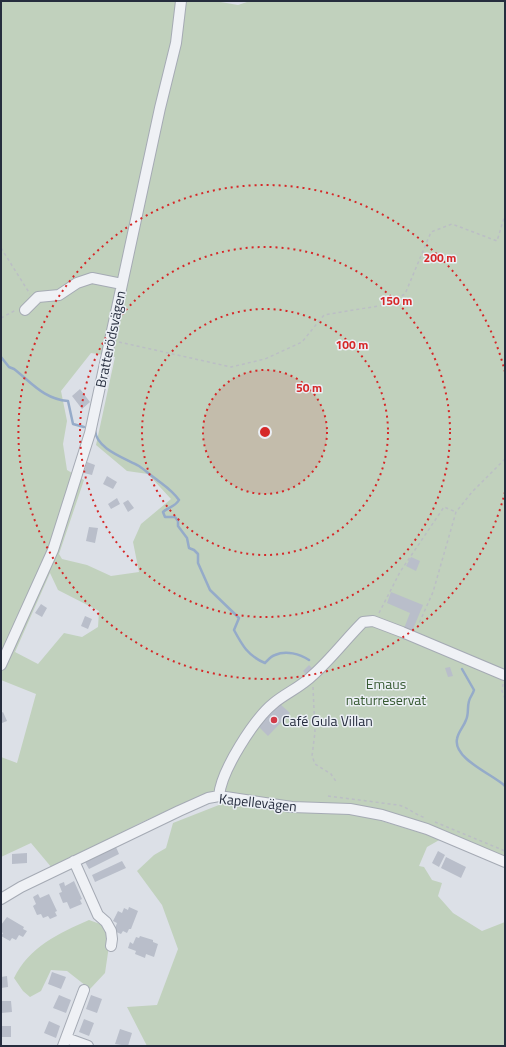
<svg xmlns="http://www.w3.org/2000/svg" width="506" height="1047" font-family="'Titillium Web',sans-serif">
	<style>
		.green { fill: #c1d1bd; fill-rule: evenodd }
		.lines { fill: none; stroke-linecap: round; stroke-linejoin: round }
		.stream { stroke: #95abc9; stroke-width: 2.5 }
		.building { fill: #b9beca }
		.minor-casing { stroke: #a5aab4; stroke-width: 12 }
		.path { stroke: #bbbec5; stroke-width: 1.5; stroke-dasharray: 3 3; stroke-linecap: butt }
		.minor { stroke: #eff1f5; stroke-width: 10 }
		.ring { fill: none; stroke: #d62828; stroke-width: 2; stroke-dasharray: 2 4 }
		.poi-dot { fill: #d23b48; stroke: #ebeff5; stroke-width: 1.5 }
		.labels { text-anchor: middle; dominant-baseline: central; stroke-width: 3; stroke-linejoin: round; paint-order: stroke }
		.street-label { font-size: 14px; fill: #262d3e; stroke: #ebeff5 }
		.park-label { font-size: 14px; fill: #375a32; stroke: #ebeff5 }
		.poi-label { font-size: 14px; fill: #262d3e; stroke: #ebeff5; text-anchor: start }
		.centre { fill: #d62828; stroke: #ebeff5; stroke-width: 2 }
		.ring-label { font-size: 12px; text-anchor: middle; font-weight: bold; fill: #d62828; stroke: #ebeff5; stroke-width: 3; stroke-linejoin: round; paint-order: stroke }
	</style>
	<rect width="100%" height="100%" fill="#dce0e7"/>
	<!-- green -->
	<path class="green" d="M1,1H215L238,5L250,1H505V859L377,809L193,799L140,823L52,868L31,843L1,857V757L17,763L36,694L1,680ZM91,353L115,357L96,445L127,471L148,474L171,499L141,524L133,542L139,572L111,576L87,565L62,559L59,554L84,480L67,470L63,444L67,421L61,391ZM50,573L58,590L99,611L98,627L82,637L64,633L38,664L15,652Z
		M224,803L318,813L362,815L441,839L427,847L419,866L424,867L432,880L442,883L438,896L453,913L482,931L505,922V1046H147L127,1007L157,1005L178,949L162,905L137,871L154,855L166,848L173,823Z
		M89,920L103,925L110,939L105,973L90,989L67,971L51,970L41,991L30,997L23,991L14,978C29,947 59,933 89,920Z"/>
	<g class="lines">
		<!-- stream -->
		<path class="stream" d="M1,357L9,367L14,369C32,383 44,399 68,401L73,424L84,427
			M95,430C96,449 125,458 139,466C145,470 150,475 156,479C165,486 172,490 179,500C175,507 168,507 163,512L165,517H175L178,521V526L187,538L189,548L194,550L198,554V563L210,590L239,618L234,630C242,645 248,656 265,663C268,660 271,656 275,655C286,650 300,654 309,660
			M462,669L474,690C473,694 470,697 469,701C467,708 469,714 466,720C464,726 458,732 457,739C453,759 494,775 505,786"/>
	</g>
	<!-- building -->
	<path class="building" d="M80,389L90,402L82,409L72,396Z
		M87,462L95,465L92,475L84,473Z
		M107,476L117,482L113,489L103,484Z
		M117,498L120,504L111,509L108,504Z
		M128,500L134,508L128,512L123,503Z
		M89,527L98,528L95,543L86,541Z
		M411,557L420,561L416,571L406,566Z
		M391,592L423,605L411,634L403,631L410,613L387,603Z
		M41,604L47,608L42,617L35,613Z
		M85,616L92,619L88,629L81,626Z
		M309,665L313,669L307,675L303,671Z
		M450,667L453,676L448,677L445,668Z
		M280,704L290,713L268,736L258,726Z
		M3,712L7,721L2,723L1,713Z
		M116,847L119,854L89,869L85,862Z
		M438,851L445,855L439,867L432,863Z
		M27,853V863L12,864V854Z
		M446,857L466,867L461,878L441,868Z
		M122,861L126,868L95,882L92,875Z
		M74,881L82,899L80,900L82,904L70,909L67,902L63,903L59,893L62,892L59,884L64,882L65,886Z
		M38,894L40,898L49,894L57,911L55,912L57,916L50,919L48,916L43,918L41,914L37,915L33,906L36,904L33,897Z
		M129,907L138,911L131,929H129L127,933L123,931L121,934L114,931L117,923L113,921L118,911L122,913L124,908L128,910Z
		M7,917L24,927L23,929L27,931L23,937L19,935L16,940L12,938L10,941L1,936L3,933L1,932V925Z
		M140,936L153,940V942L158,944L154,957L146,954L145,958L135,954L136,951L128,948L130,942L133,944L136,937L139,938Z
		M52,972L66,977L61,989L48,984Z
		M7,976L8,987L1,988V977Z
		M59,995L71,1000L66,1013L53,1008Z
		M91,995L102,999L97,1013L86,1009Z
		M1,1001H11L12,1012L1,1013Z
		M84,1019L94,1023L89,1036L79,1032Z
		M49,1021L60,1026L56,1038L44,1033Z
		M1,1026H11V1037H1Z
		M120,1029L132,1033L128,1046L115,1044Z"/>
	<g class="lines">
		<!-- minor casing -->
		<g class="minor-casing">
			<path id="minor" d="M25,310L38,297L59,295L77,283L92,278L122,284
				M1,665L53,550L90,433L160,108L176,43L181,1
				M219,796C221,771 254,719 274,703C286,693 301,687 313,675C331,659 346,639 363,622L373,621L402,632L504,675
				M74,861L98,915L106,922L111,931L112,939L111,946
				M1,899L21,887L179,811L208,798L219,796L292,807L350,809L382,815L427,829L505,862
				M66,1038L88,1046
				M63,1046L84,990"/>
		</g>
		<!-- path -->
		<path class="path" d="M1,248L30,294
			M1,318L16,310
			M119,342L231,367L265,359L302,342L324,315L384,305L405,294L431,232L452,224L497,241L505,215
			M379,613L400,572L444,507L456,512
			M417,628L433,592L456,512L472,492L505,459
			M503,684L502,691L505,699
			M313,687L315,732L312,756L315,764L331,774L337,783
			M328,796L398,805C408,807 415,815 426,818
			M435,822L505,851"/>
		<!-- minor -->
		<use href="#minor" class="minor"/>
	</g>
	<!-- distance rings -->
	<circle cx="265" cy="432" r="62" fill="#d62828" fill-opacity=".12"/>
	<g class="ring">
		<circle cx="265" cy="432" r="62"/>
		<circle cx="265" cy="432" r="123"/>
		<circle cx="265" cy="432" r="185"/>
		<path d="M505 492A247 247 0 1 1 505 372"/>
	</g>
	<!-- markers -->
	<circle class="poi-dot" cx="274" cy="720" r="4"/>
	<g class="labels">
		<!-- street labels -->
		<g class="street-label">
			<text transform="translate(110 339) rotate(-78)">Bratterödsvägen</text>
			<text transform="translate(258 802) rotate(6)">Kapellevägen</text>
		</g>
		<!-- park labels -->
		<g class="park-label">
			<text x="386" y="683">Emaus<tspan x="386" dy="16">naturreservat</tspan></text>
		</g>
		<!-- poi labels -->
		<g class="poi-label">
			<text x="282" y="720">Café Gula Villan</text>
		</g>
	</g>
	<circle cx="265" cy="432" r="6" class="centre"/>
	<g class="ring-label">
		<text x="440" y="262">200 m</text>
		<text x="396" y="305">150 m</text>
		<text x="352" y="349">100 m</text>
		<text x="309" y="392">50 m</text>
	</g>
	<!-- border -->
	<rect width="506" height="1047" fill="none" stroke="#262d3e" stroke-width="4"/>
</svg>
